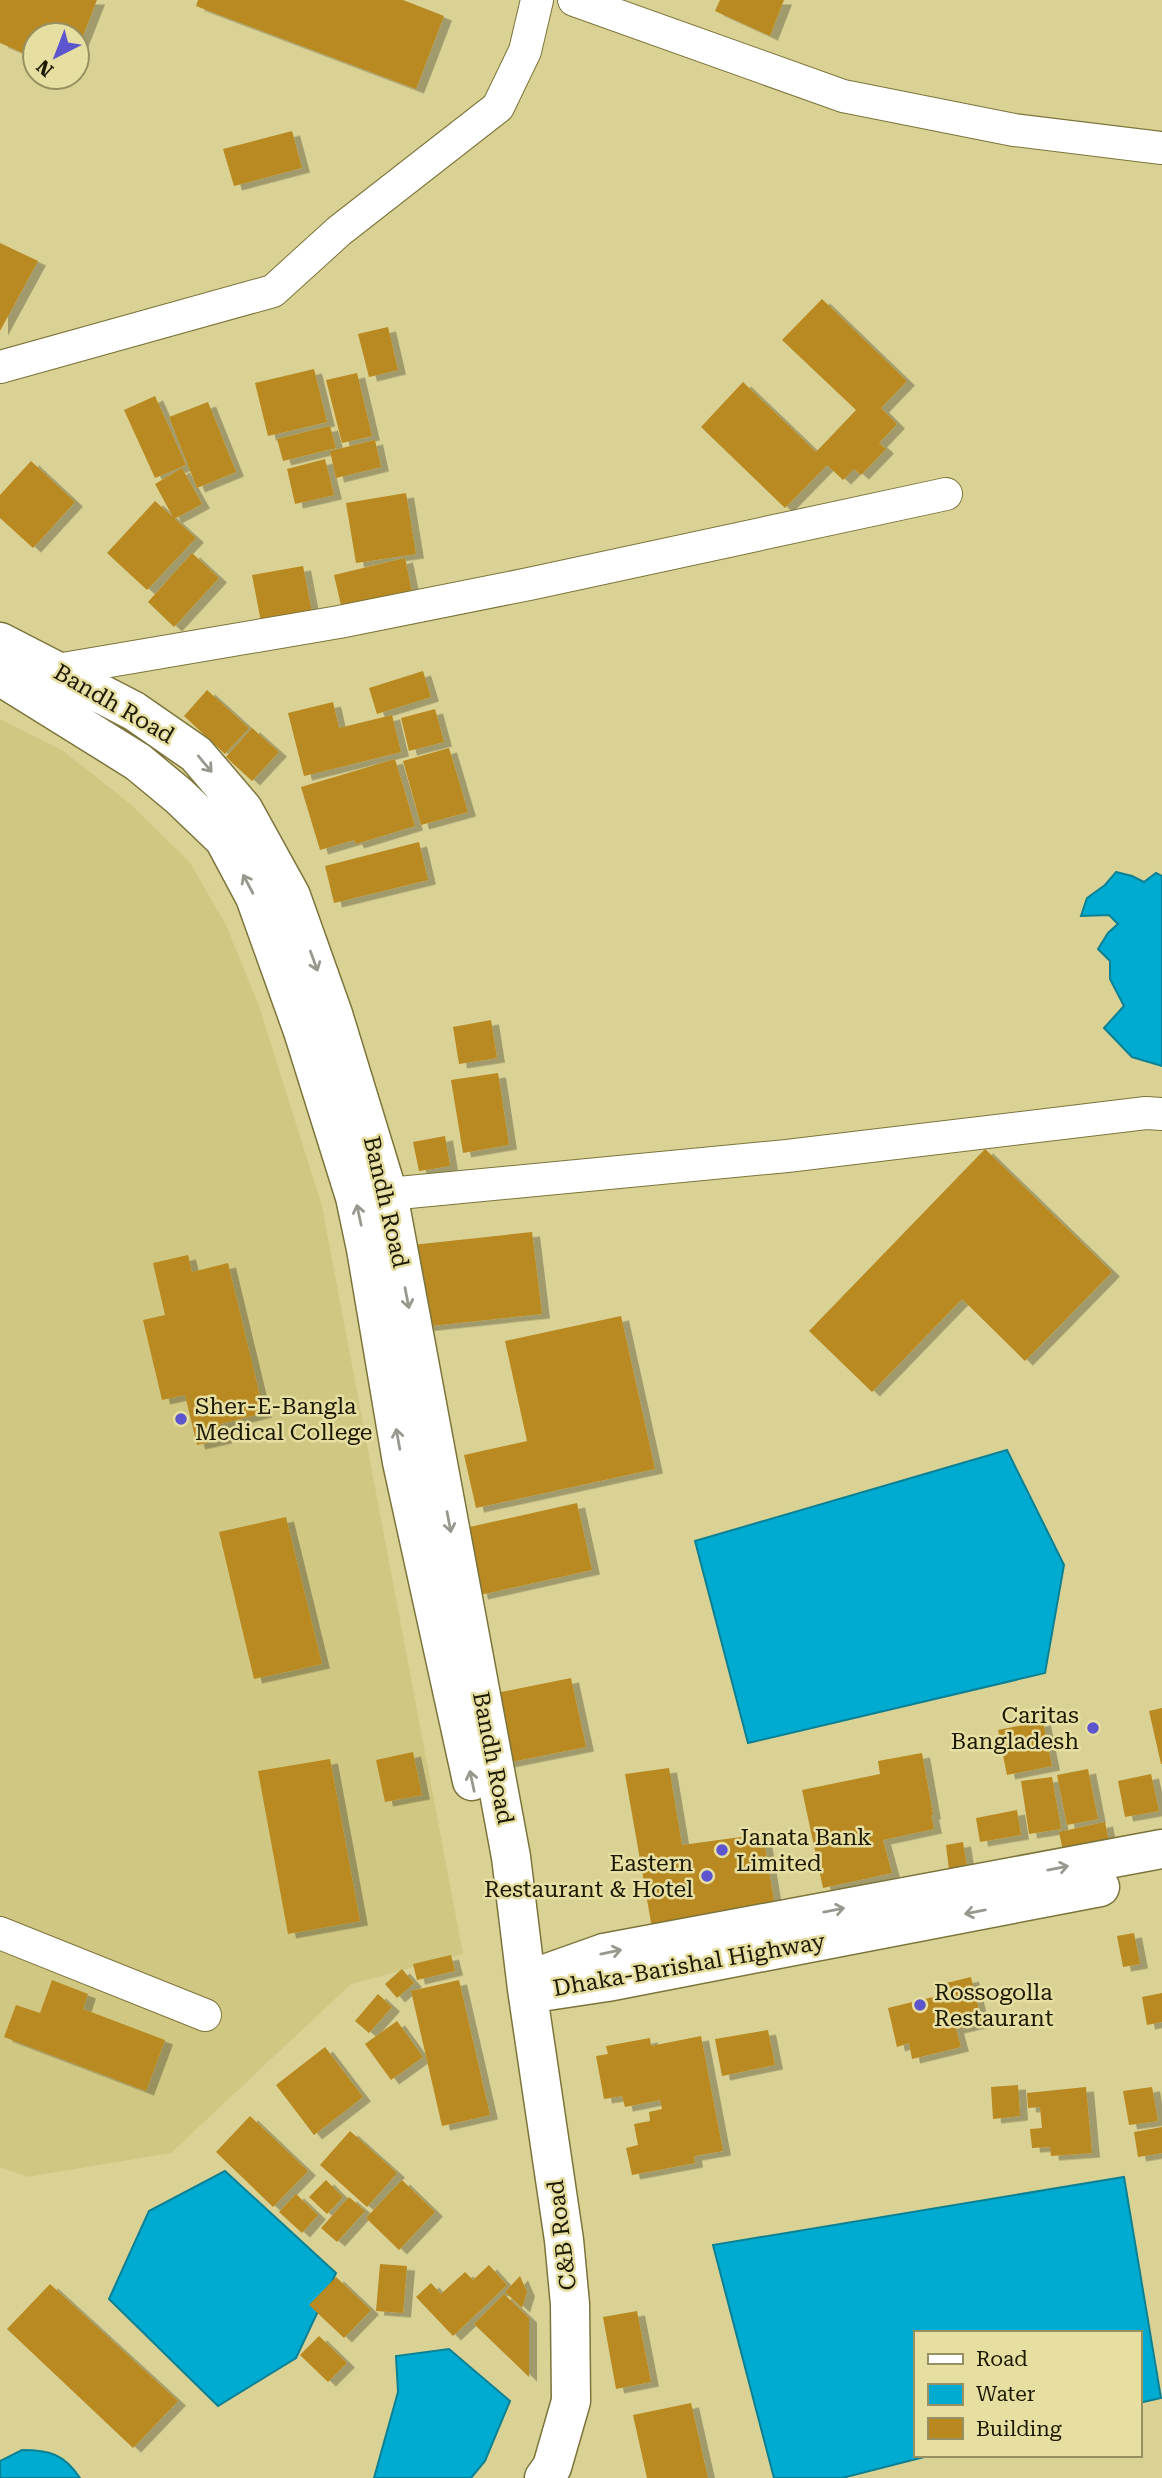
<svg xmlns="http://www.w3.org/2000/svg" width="1162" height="2478" font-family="'Roboto Serif',serif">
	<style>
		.built { fill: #d0c782 }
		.water { fill: #00abd1; stroke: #098093; stroke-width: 2 }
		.building { fill: #b98920; filter: url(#shadow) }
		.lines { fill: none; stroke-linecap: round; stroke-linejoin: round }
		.street-casing { stroke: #7c743a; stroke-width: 34 }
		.highway-casing { stroke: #7c743a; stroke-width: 41 }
		.street { stroke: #fff; stroke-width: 32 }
		.highway { stroke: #fff; stroke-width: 38 }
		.oneway { stroke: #99988e }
		.poi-dot { fill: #5d55cd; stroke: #e7dfa2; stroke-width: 2.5 }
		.labels { text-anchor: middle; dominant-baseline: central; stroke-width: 5; stroke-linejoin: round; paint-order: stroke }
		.street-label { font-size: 23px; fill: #1d1a03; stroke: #e7dfa2 }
		.poi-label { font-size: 23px; fill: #1d1a03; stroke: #e7dfa2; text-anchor: start }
	</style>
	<defs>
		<filter id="shadow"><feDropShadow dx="8" dy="4.5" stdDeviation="0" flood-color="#0004"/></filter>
	</defs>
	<rect width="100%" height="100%" fill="#dad295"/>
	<!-- built -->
	<path class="built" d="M0,719L63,751L128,802L189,861L226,925L259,1006L322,1206L463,1954L351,1984L171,2153L27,2177L0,2167Z"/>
	<!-- water -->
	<path class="water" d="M1116,872L1132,876L1144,882L1156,873L1162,876V1066L1132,1057L1104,1028L1124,1006L1110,979V961L1098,949L1108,933L1118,924L1109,915L1081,916L1087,898L1105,885Z
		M1007,1450L1064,1565L1045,1673L748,1743L695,1541Z
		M225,2171L336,2273L296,2358L218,2406L109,2299L149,2211Z
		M1124,2177L1161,2398L1139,2403V2333H915V2455H932L842,2478H774L713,2245Z
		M449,2349L510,2401L485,2461L471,2478H374L398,2392L396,2356Z
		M22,2450C49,2450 64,2454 80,2478H0V2461Z"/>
	<!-- building -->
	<path class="building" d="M0,0H97L77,51V35H35V58L0,43Z
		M198,0H403L444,16L416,89L196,6Z
		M720,0H784L770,36L715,11Z
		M292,131L302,168L234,186L223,149Z
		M0,243L38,261L0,331Z
		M822,299L907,381L881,408L897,424L879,443L886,449L861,475L854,469L843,480L827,465L785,508L701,427L743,382L816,452L856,410L782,340Z
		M388,327L398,370L369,377L358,334Z
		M314,369L327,422L268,436L255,383Z
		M357,373L372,436L342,443L326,380Z
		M155,396L186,465L155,478L124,410Z
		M208,402L236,472L197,488L169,417Z
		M330,426L336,448L283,461L277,439Z
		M375,440L381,467L336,478L330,451Z
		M325,459L334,495L295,504L287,469Z
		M31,461L75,502L33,548L0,518V495Z
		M182,468L202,504L174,519L155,484Z
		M406,493L416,554L356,563L346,503Z
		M155,501L196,538L147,590L107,553Z
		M192,553L219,578L174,627L148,602Z
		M405,558L414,602L344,618L334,575Z
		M303,566L312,613L261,622L252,575Z
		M423,671L431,697L377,714L369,688Z
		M207,690L249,728L225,754L184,716Z
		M333,702L339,728L392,715L401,752L304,776L288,713Z
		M435,709L444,742L409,751L401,718Z
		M252,728L279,752L252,781L226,757Z
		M449,748L468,812L421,825L403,761Z
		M395,759L415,826L356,844L354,840L320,850L301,787Z
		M419,842L428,880L334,903L325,866Z
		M491,1020L497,1058L459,1064L453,1027Z
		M498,1073L509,1145L463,1153L451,1080Z
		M445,1136L450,1166L419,1171L413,1142Z
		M985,1149L1112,1272L1025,1361L962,1299L872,1392L809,1331Z
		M532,1232L542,1314L421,1327L412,1245Z
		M188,1255L192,1272L228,1263L264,1413L220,1424L224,1439L197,1445L185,1395L162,1400L143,1320L165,1315L153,1263Z
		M621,1316L655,1469L476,1508L464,1455L527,1441L505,1341Z
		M577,1503L592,1570L480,1595L465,1528Z
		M286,1517L322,1664L254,1679L219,1532Z
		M571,1678L586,1747L501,1764L486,1695Z
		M1162,1708V1764H1161L1149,1711Z
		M1043,1721L1052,1766L1007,1775L998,1730Z
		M413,1752L422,1795L385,1802L376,1760Z
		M922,1753L933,1815H931L934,1829L883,1840L892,1873L823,1888L802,1790L880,1774L878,1761Z
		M330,1759L360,1921L288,1934L258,1771Z
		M669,1768L682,1845L763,1834L775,1907L653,1934L625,1774Z
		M1088,1769L1098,1819L1067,1825L1057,1775Z
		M1151,1774L1159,1811L1125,1817L1118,1781Z
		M1052,1777L1061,1829L1029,1834L1021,1781Z
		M1017,1810L1021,1835L980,1842L976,1818Z
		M1105,1822L1109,1842L1063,1851L1059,1832Z
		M963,1842L967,1867L949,1870L946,1845Z
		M1134,1933L1140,1964L1123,1967L1117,1936Z
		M451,1955L455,1971L417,1980L413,1964Z
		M402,1969L414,1983L397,1998L385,1984Z
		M971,1977L982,2023L956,2029L961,2047L912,2059L909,2043L897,2047L888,2008L937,1996L934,1986Z
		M52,1980L88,1994L83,2009L165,2040L146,2091L4,2037L16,2005L40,2013Z
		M459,1980L490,2115L442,2126L411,1991Z
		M1162,1993V2022L1147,2025L1142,1997Z
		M378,1994L392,2007L369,2033L355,2021Z
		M397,2021L423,2057L391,2080L365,2044Z
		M768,2030L775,2065L722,2076L715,2039Z
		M701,2036L723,2151L694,2156L695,2163L632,2175L626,2148L638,2145L634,2124L650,2121L649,2112L662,2109L660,2100L625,2107L622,2096L604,2099L596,2056L608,2054L606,2046L650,2038L651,2046Z
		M325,2047L363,2097L314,2135L276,2085Z
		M1018,2085L1020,2116L993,2119L991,2087Z
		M1086,2087L1092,2153L1051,2156L1050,2147L1032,2148L1030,2129L1042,2128L1040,2107L1028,2108L1027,2093Z
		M1152,2087L1158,2121L1129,2125L1123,2091Z
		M250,2116L308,2171L273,2207L216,2152Z
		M1162,2127V2153L1138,2157L1134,2132Z
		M350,2131L397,2173L367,2207L320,2165Z
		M326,2180L343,2197L327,2214L309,2197Z
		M402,2180L435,2212L399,2250L366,2218Z
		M296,2194L318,2215L302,2233L279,2212Z
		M349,2197L365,2211L337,2242L321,2228Z
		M380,2264L407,2266L403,2313L376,2311Z
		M489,2265L507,2285L453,2336L416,2297L431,2283L441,2294L465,2272L473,2280Z
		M520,2276L527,2292L522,2308L505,2292Z
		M336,2277L371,2310L344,2338L309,2305Z
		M50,2284L178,2401L133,2448L7,2329Z
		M504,2294L529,2318V2377L474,2324Z
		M637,2311L651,2382L616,2389L603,2317Z
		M319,2336L347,2363L328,2382L300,2355Z
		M691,2403L708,2478H647L633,2415Z"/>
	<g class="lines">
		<!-- street casing -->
		<g class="street-casing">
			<path id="street" d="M574,0L843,96L1014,130L1162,148
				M0,367L273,291L339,231L498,107L525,51L537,0
				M57,670L339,622L529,584L946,494
				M388,1194L787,1156L1146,1113L1162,1114
				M0,1933L205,2015"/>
		</g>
		<!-- highway casing -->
		<g class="highway-casing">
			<path id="highway" d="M0,642L134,711L196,754L243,809L291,896L333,1014L388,1194L511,1857L527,1989L564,2240L570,2304L571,2401L552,2467L544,2478
				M0,676L138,762L179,796L224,839L255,897L303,1031L355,1197L366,1249L402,1462L472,1781
				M527,1989L542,1975L604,1953L1162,1849
				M547,1991L607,1982L1100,1887"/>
		</g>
		<!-- street -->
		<use href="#street" class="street"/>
		<!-- highway -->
		<use href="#highway" class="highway"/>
	</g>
	<!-- one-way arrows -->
	<defs><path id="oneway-shaft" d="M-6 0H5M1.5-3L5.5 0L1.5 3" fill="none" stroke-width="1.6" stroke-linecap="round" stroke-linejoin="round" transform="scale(1.75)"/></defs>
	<g class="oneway">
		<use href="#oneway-shaft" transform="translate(205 764) rotate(50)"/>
		<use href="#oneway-shaft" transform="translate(248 884) rotate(-118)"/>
		<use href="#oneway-shaft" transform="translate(314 961) rotate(70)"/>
		<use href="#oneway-shaft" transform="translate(359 1215) rotate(-102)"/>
		<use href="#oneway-shaft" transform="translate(407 1298) rotate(79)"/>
		<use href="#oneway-shaft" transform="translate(398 1439) rotate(-100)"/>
		<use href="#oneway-shaft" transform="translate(449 1522) rotate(79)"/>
		<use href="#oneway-shaft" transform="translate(472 1781) rotate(-102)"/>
		<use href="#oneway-shaft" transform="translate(1058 1868) rotate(-11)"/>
		<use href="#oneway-shaft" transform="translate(834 1910) rotate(-11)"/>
		<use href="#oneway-shaft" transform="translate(975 1912) rotate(169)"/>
		<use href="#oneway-shaft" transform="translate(611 1952) rotate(-12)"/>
	</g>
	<!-- markers -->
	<g class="poi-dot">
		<circle cx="181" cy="1419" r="7"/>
		<circle cx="1093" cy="1728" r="7"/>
		<circle cx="722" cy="1850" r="7"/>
		<circle cx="707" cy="1876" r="7"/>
		<circle cx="920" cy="2005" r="7"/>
	</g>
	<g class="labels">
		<!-- street labels -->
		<g class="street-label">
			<text transform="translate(114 704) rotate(30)">Bandh Road</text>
			<text transform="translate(386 1202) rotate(77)">Bandh Road</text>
			<text transform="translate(493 1758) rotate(79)">Bandh Road</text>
			<text transform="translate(689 1965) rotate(-10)">Dhaka-Barishal Highway</text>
			<text transform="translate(562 2235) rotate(-97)">C&amp;B Road</text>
		</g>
		<!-- poi labels -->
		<g class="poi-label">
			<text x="195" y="1406">Sher-E-Bangla<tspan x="195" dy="26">Medical College</tspan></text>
			<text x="1079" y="1715" text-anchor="end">Caritas<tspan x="1079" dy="26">Bangladesh</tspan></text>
			<text x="736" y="1837">Janata Bank<tspan x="736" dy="26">Limited</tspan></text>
			<text x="693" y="1863" text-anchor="end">Eastern<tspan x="693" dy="26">Restaurant &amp; Hotel</tspan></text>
			<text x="934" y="1992">Rossogolla<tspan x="934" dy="26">Restaurant</tspan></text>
		</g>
	</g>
	<!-- legend -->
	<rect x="914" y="2331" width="228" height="126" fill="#e7dfa2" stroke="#969062" stroke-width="2"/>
	<rect x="928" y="2354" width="35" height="10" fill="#ffffff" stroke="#969062" stroke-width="2"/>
	<text x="976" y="2366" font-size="21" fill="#1d1a03">Road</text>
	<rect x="928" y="2384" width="35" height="21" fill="#00abd1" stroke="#969062" stroke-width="2"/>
	<text x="976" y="2401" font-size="21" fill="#1d1a03">Water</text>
	<rect x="928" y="2418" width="35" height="21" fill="#b98920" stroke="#969062" stroke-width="2"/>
	<text x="976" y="2436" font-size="21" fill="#1d1a03">Building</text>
	<!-- north arrow -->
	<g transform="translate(56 56) rotate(222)"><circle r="33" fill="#e7dfa2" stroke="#969062" stroke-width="2"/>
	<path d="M0-5L12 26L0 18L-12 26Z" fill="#5d55cd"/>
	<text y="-10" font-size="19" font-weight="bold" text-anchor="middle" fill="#1d1a03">N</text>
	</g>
</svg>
